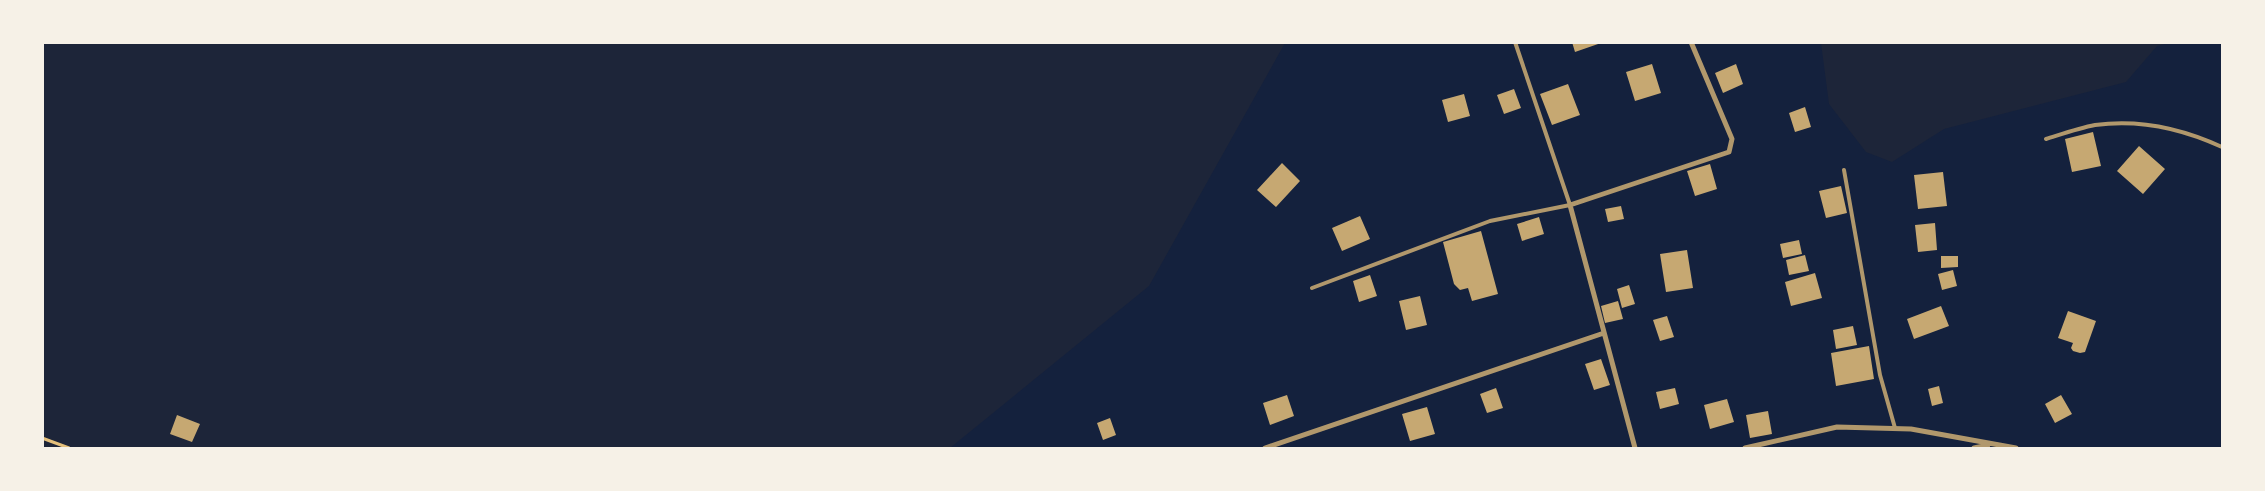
<svg xmlns="http://www.w3.org/2000/svg" width="2265" height="491" font-family="Commissioner,sans-serif">
	<style>
		.green { fill: #1d2539 }
		.building { fill: #c6a872 }
		.lines { fill: none; stroke-linecap: round; stroke-linejoin: round }
		.path { stroke: #e5c07b; stroke-width: 3 }
		.service { stroke: #b1986c; stroke-width: 4 }
		.minor { stroke: #b1986c; stroke-width: 5 }
	</style>
	<rect width="100%" height="100%" fill="#14213d"/>
	<!-- green -->
	<path class="green" d="M42,43H1285L1149,286L950,448H43Z
		M1821,43V42L2169,43L2157,46L2126,82L1944,129L1892,162L1866,152L1829,104Z"/>
	<!-- building -->
	<path class="building" d="M1572,42H1601V43L1575,52Z
		M1652,64L1661,93L1635,101L1626,72Z
		M1736,64L1743,84L1723,93L1715,73Z
		M1568,84L1580,115L1552,125L1540,94Z
		M1514,89L1521,108L1504,114L1497,95Z
		M1464,94L1470,116L1448,122L1442,100Z
		M1805,107L1811,127L1795,132L1789,113Z
		M2093,132L2101,166L2072,172L2065,139Z
		M2139,146L2165,169L2143,194L2117,171Z
		M1282,163L1300,181L1276,207L1257,190Z
		M1710,164L1717,189L1695,196L1687,171Z
		M1943,172L1947,206L1918,209L1914,175Z
		M1841,186L1847,213L1826,218L1819,191Z
		M1621,206L1624,219L1608,222L1605,209Z
		M1360,216L1370,239L1342,251L1332,228Z
		M1539,217L1544,234L1522,241L1517,224Z
		M1935,223L1937,250L1918,252L1915,225Z
		M1481,231L1498,294L1472,301L1468,288L1460,290L1454,284L1443,242Z
		M1799,240L1802,254L1783,258L1780,244Z
		M1687,250L1693,288L1666,292L1660,254Z
		M1805,255L1809,271L1789,275L1786,260Z
		M1941,256H1958V267L1941,268Z
		M1953,270L1957,286L1942,290L1938,274Z
		M1815,273L1822,298L1791,306L1785,282Z
		M1370,275L1377,296L1359,302L1353,281Z
		M1629,285L1635,304L1622,308L1617,289Z
		M1420,296L1427,325L1406,330L1399,301Z
		M1618,301L1623,319L1605,323L1601,306Z
		M1941,306L1949,326L1914,339L1907,319Z
		M2068,311L2096,321L2085,352L2080,353L2073,351L2071,348L2073,343L2058,338Z
		M1667,316L1674,337L1660,341L1653,320Z
		M1853,326L1857,345L1836,349L1833,330Z
		M1869,346L1874,379L1836,386L1831,353Z
		M1601,359L1610,385L1594,390L1585,364Z
		M1939,386L1943,403L1932,406L1928,389Z
		M1496,388L1503,408L1487,413L1480,394Z
		M1675,388L1679,404L1660,409L1656,392Z
		M1287,395L1294,416L1270,425L1263,403Z
		M2061,395L2072,414L2055,423L2045,404Z
		M1727,399L1734,422L1710,429L1704,405Z
		M1427,407L1435,434L1410,441L1402,414Z
		M1768,411L1772,434L1750,438L1746,415Z
		M177,415L200,424L192,442L170,434Z
		M1110,418L1116,435L1103,440L1097,423Z"/>
	<g class="lines">
		<!-- path -->
		<path class="path" d="M42,438L69,448"/>
		<!-- service -->
		<path class="service" d="M2046,139C2062,134 2079,128 2095,125C2139,119 2183,129 2222,147
			M1844,170L1880,375L1895,428
			M1312,288L1490,221L1570,205L1515,42"/>
		<!-- minor -->
		<path class="minor" d="M1265,448L1604,333
			M1635,448L1570,205L1729,152L1732,139L1691,42
			M1745,448L1837,427L1911,429L2016,448
			M1974,448L1988,445"/>
	</g>
	<!-- border -->
	<rect width="2265" height="491" fill="none" stroke="#f6f1e7" stroke-width="88"/>
</svg>
